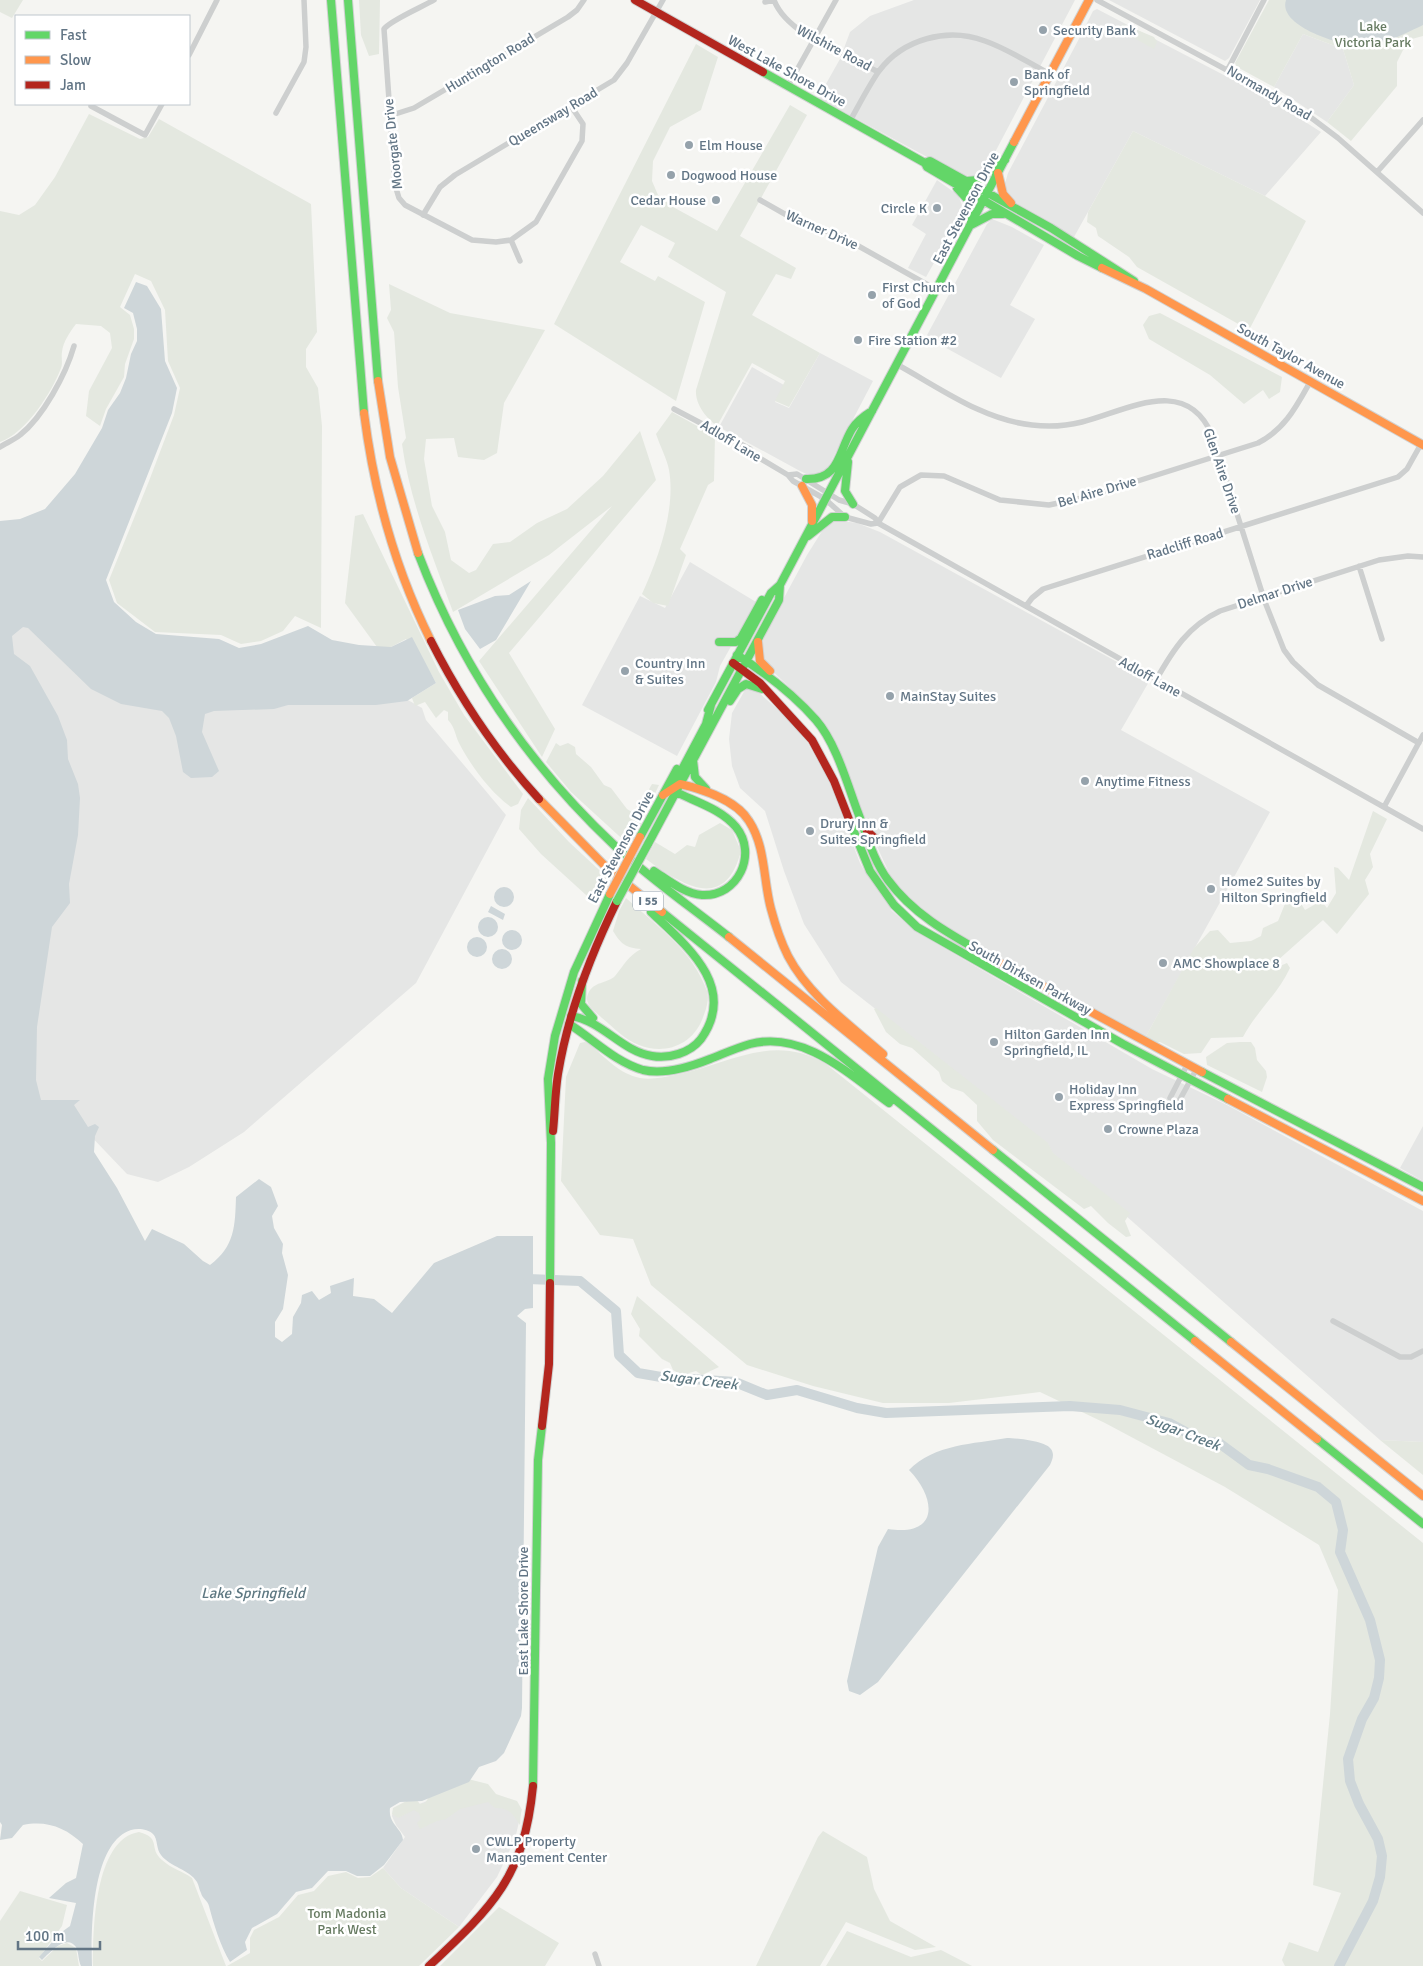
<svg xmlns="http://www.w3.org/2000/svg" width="1423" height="1966" font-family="Signika,sans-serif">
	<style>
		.built { fill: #e5e6e5 }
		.green { fill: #e4e8e0 }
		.water { fill: #ced6d9 }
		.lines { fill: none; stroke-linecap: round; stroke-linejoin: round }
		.river { stroke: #ced6d9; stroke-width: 10 }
		.fast-casing { stroke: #d1d2d2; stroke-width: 10 }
		.slow-casing { stroke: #d1d2d2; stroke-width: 10 }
		.jam-casing { stroke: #d1d2d2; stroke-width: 10 }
		.street { stroke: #cdcfcf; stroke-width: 5.5 }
		.fast { stroke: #63d668; stroke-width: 8 }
		.slow { stroke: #ff974d; stroke-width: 8 }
		.jam { stroke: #b3261e; stroke-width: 8 }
		.fast-bridge-casing { stroke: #d1d2d2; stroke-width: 10; stroke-linecap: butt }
		.slow-bridge-casing { stroke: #d1d2d2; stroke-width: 10; stroke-linecap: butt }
		.fast-bridge { stroke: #63d668; stroke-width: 8 }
		.slow-bridge { stroke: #ff974d; stroke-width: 8 }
		.poi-dot { fill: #95a2ab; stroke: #fff; stroke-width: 2 }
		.labels { text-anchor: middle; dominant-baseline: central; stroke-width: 5; stroke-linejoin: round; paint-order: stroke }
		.shield { fill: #fff; stroke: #919eaa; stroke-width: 1 }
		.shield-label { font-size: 12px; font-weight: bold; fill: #627585 }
		.park-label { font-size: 14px; fill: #677b62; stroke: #fff }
		.poi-label { font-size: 14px; fill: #627585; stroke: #fff; text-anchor: start }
		.street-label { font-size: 14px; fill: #627585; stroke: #fff }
		.water-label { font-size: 15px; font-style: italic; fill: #5e7882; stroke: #fff }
	</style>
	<rect width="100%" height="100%" fill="#f5f5f2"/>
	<!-- built -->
	<path class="built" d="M914,0H1075L992,158L985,170L975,176L962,175L953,171L818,98L840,59L850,32L870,16Z
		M1109,0H1260L1229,58L1225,61Z
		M1097,9L1266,97L1321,132L1265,196L1133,131L1074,237L1014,203L1009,199L1004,187L1008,173L1081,35L1093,11Z
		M1303,34L1343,49L1354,85L1327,122L1274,87Z
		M937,180L958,195L964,210L926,277L908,268L926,234L912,225Z
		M992,219L1012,227L1044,245L1010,305L1035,319L1001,378L926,337L987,224Z
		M820,353L873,381L825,473L813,477L800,471L719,427L752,367L784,385L775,402L789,408Z
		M834,520L857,523L880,532L1150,680L1121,730L1270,812L1145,1038L941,925L915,905L891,877L868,827L834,741L807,704L763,662L760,647L771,622L807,555L824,528Z
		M690,562L756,602L720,666L716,682L677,756L582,705L640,596L665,608Z
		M25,614L399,695L422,708L426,720L506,815L416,983L244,1132L189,1167L158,1182L127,1174L84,1129L36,1105L0,640Z
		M745,690H756L785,716L807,742L829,782L860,863L868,877L892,911L918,933L1152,1069L1227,1105L1423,1211V1442L1380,1440L1125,1215L933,1054L841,982L804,924L784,871L765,811L740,788L732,766L729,739L732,713Z
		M1423,1126V1181L1400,1168Z
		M471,1783L522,1809L515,1839L497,1877L459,1927L401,1888L383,1868L405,1837L396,1825L392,1816L393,1811L398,1806L417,1805Z"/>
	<!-- green -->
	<path class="green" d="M0,0H23L12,18L0,12Z
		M359,0H380L379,54L369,56L361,35Z
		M1269,0H1423V36L1408,40L1397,62V86L1351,141L1327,122L1354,85L1343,49L1303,34L1274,87L1237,67L1235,63Z
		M1123,24L1154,37L1157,42L1154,49L1119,30Z
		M696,44L718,57L701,110L670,127L653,161L652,181L658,195L673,207L717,231L790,105L807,115L740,236L796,268L791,279L776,274L752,315L820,353L789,407L775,401L785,381L752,363L717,426C706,418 695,404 696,390L726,292L668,257L675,243L641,225L620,262L655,281L658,276L705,302L676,401L554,324Z
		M89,114L140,139L148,137L159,119L311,204L317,332L306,349V367L318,388L322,426L321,628L295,616L283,631L261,641L241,644L221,635L155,632L117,603L109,580L149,481L174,415L180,388L168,361L165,310L151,281L135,274L120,307L130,315L134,329V339L125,364L124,377L106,409L100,426L86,416L89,391L112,348L110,333L101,326L76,324C70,332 63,342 62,352C61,357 63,363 61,368C52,392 26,433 0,442V211L19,215L35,205L55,177Z
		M1133,131L1265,196L1306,221L1249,330L1137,267L1129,257L1098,236L1096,228L1087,222L1088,212Z
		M389,284L450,313L545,330L504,403L497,453L484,460L458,457L454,438L426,439L424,459L432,506L445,532L451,560L469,573L476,570L493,544L510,542L537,523L567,509L603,476L640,431L656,480L509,653L555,729L542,757L479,661L612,506L549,555L453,612C433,557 410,502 402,444L406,438L398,387L394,332L387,318L391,310Z
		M1160,313L1282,377L1280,392L1269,399L1263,390L1244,404L1210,375L1149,339L1143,325L1149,316Z
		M672,412L715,436L714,481L708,485L680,549L686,555L668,606L653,603L642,594C658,559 676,510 669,470C667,459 660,446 656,434Z
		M363,514L439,672L464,715L523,794L518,804L511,807C490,792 471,766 459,743C455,735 455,727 448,720V712L444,710L436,718L425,702L415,706L412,698L436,683L426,665L406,639L391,647H377L345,603L355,516Z
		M556,743L560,746L568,743L575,747L576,754L591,767L604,785L611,788L627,809L635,814L652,784L659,785L630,846L571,792L546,762Z
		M528,798L569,842L611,881L597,905L541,854L519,829L521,810Z
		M1373,811L1387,819L1370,854L1373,867L1365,880L1369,894L1337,934L1323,920L1277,961L1280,966L1287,963L1290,968C1278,994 1256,1012 1243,1037L1211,1038L1201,1053L1184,1054L1160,1042L1153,1043L1145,1038L1194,948L1210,931L1218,930L1230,943L1251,941L1261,936L1263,928L1278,921L1289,894H1295L1305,910L1321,901L1327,908L1336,893L1334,867L1338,868L1349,880Z
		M720,823L732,830L741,851C725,913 682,885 646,859L655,842L675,854L687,845L695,847L699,835Z
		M626,898C657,926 693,951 707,991C710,1000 705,1012 702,1020C691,1046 664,1055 639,1045C625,1040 613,1027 602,1018C596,1012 583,1004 588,994C593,981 607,984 615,976C624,965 628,956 641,949C626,948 621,944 613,931L619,911Z
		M876,1008L1048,1143L1053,1153L1130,1213L1125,1221L1131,1236L1126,1237L1108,1223L1091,1206L1084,1209L993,1140L977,1121V1105L963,1092L951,1088L942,1081L939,1072L912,1048L900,1044L886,1032L874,1009Z
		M585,1042L590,1044C605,1058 620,1074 640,1078C652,1080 664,1077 675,1075C728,1065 772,1032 826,1064L1423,1543V1966H1285L1282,1960L1289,1942L1318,1952L1341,1893L1313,1885L1330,1714L1338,1590L1319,1545L1225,1487L1105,1423L1040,1392L949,1403H883L813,1386L747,1365L651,1285L633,1239L600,1235L561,1181L566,1077L580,1043Z
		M1240,1042H1251L1255,1048L1257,1060L1266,1071L1267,1077L1262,1092L1207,1065L1206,1057L1227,1043Z
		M637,1296L719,1367L702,1375L696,1371L682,1375L673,1370L670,1363L662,1359L639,1336L640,1329L631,1314Z
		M1380,1440L1423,1442V1475Z
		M468,1779L488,1784L496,1794L517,1801L521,1808L520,1825C512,1813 509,1808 495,1808L488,1802L460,1809L446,1819L437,1821L420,1829L417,1823L421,1819L419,1813L414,1810L398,1818L392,1814L393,1808L414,1797L420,1804L425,1803L429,1797Z
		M823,1831L867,1857L874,1889L890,1921L936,1947L915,1950L846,1922L820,1966H756L818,1837Z
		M139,1832C162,1838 148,1848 162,1860C172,1869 182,1871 192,1878L226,1966H93C93,1931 94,1839 139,1832Z
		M383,1868L401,1888L459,1927L419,1966H227L250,1953V1938L254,1930L279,1917L298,1895L314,1891L328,1876L346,1872L358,1878L370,1877Z
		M20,1891L67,1905L62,1926L39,1958L42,1961L58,1946L67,1943L76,1948L79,1966H0V1921Z
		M499,1907L559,1943L545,1966H440Z
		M847,1931L911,1957L941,1950L972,1966H826Z"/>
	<!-- water -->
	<path class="water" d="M1286,0H1423V25C1408,32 1381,46 1365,46C1345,47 1277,27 1286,0Z
		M136,282L147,286L161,309L165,361L177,388L172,413L106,580L114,602L136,622L156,634L219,639L239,648L261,644L308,626L332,640L359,645L391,647L412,637L436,683L407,701L376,705H288L274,709L214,711L205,714L202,732L219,771L212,777L191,778L183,772L176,736L169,718L162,711L121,704L91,689L28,628L23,627L12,636L14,654L30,666L58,716L67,740L68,759L78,784L80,798L78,835L69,884L70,903L52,927L37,1027L36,1080L41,1100H80L74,1105L88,1127L95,1124L99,1127L95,1136L94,1152L117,1188L145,1241L152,1229L184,1244L203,1261L210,1265C235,1246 235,1226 236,1197L259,1179L271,1187L278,1206L272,1216L274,1228L283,1244L282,1253L288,1275L283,1309L275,1322V1337L282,1342L292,1334L293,1317L301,1303L302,1295L312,1291L319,1300L331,1293L330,1286L354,1278L353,1296L374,1299L392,1313L434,1263L497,1236H533V1308L525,1309L517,1316L526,1323L522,1708L521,1716L504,1753L496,1761L479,1767L469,1782L422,1801L400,1802L390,1808C388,1824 402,1828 403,1840L384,1865L370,1876H357L346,1871H328L312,1888L296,1892L277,1914L252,1928L245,1942L247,1950L230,1962C220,1945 214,1925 209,1906C208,1901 202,1898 201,1893C199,1889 199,1886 197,1882C189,1869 170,1867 161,1855C156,1849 158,1839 153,1834C148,1829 138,1828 131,1830C91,1843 91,1932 92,1966H81C78,1960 79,1953 76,1947C67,1933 49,1953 42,1960L39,1957L59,1934L70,1926L76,1903L49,1898L66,1883L76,1878L83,1844C66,1828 47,1820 23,1825L12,1838L0,1840L2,1825L0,1822V521L20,519L45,509L75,474L102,428L108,410L120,393L126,378L131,354L137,341V329L133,313L124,308Z
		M531,581L496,640L480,649L465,629L458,610L495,596L509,595Z
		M494 897a10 10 0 1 1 20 0a10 10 0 1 1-20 0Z
		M491,906L505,914L503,920L488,912Z
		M478 927a10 10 0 1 1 20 0a10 10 0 1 1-20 0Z
		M502 940a10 10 0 1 1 20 0a10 10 0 1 1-20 0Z
		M467 947a10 10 0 1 1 20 0a10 10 0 1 1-20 0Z
		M492 959a10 10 0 1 1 20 0a10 10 0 1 1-20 0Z
		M1007,1438C1016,1438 1046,1441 1051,1449C1055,1455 1052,1460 1050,1465L878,1682L860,1695L849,1691L847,1681L878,1547L888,1529C939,1537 937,1499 909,1470C934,1444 974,1444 1007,1438Z"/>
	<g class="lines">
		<!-- river -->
		<path class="river" d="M528,1279L580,1281L616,1311L619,1355L638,1373L661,1377L735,1382L767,1395L797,1390L857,1408L886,1413L1070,1406L1120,1410L1169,1423L1202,1441L1219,1443L1249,1465L1268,1469L1318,1487L1336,1502L1343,1530L1340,1552L1370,1620L1380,1660L1379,1678L1374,1698L1362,1719L1348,1759L1350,1781L1359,1804L1378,1839L1382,1856L1380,1877L1373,1901L1339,1966"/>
		<!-- fast casing -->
		<g class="fast-casing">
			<path id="fast" d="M331,0L364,413
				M348,0L378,381
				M763,72L925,163L927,167L1078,256L1102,268
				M925,163L930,161L1051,228L1134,281
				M966,181L978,180L1005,160
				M957,188L968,200L971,222
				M971,225L992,214H1003
				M848,462L845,491L853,504
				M806,479C840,480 838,452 852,429C857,421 864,416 872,411
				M808,536L832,517H845
				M418,553C460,664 527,763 614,845C649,878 691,907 729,937
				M719,642H736L741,638L762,600
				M737,655C764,672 795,696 816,720C836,743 847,783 857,810C866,833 873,860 888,880C916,918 957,938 997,961
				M730,701L738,689L746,684L762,689
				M708,710L771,593L780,585L1014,142
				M693,760L695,777L706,789
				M850,822L870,871L894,905L917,927L1123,1044L1228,1099
				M640,837L677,769
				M648,844L779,600L780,585
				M654,871C668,880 685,894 702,895C738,897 758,854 736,827C721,809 696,802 676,792L678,777L706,724L711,705
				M662,912L1195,1341
				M582,981L581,1004L593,1018
				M571,1016C603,1021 621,1051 652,1056C669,1059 690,1053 701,1039C738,987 687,946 651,912
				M569,1024C593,1039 615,1062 643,1070C665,1075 690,1067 710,1059C723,1054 736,1048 750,1044C803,1030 849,1074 889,1103
				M1202,1072L1423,1187
				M993,1150L1231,1342
				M550,1283L551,1143L548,1079L555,1036L574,972L610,894
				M1317,1439L1423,1524
				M533,1786L538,1460L542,1426"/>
		</g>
		<!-- slow casing -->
		<g class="slow-casing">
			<path id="slow" d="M1014,142L1089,0
				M998,173L1003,194L1011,203
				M1102,268L1146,289L1423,445
				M378,381L390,457L418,553
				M364,413C374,492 395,569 431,641
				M802,486L812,505V521
				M758,642L760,661L770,671
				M663,795L680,784C702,789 736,800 749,821C766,847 763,880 771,909C775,924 781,942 788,956C809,996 850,1025 883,1054
				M539,799L607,868L662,912
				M729,937L993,1150
				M997,961L1202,1072
				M1228,1099L1423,1201
				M1195,1341L1317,1439
				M1231,1342L1423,1496"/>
		</g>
		<!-- jam casing -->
		<g class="jam-casing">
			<path id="jam" d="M635,0L763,72
				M431,641C460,698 496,752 539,799
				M733,663L760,683L812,740L834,781L850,822
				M867,831L878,841
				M553,1131C555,1112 555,1093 558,1074C568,1013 590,956 617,901
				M542,1426L549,1364L550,1283
				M429,1966C492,1907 524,1878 533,1786"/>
		</g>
		<!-- street -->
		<path class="street" d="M434,0C424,6 389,21 384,29L395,185L399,198L405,205L472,240L496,242L511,240L536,222L582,141L583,124L571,106
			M774,0C787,35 846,54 878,72
			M1097,0L1301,110L1338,138L1423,213
			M765,2L774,0
			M189,55L217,0
			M1228,69L1264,0
			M788,86L836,0
			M91,106L145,135L162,104
			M276,113L304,62L306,47L304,0
			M389,116L414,108L568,17L577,10L584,0
			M850,121C859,105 868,87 879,71C903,39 947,27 985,41C1008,49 1029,63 1050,74
			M1377,172L1423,120
			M760,200L804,225L837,234L937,290
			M423,215L440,187L455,175L614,80L627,63L663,0
			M511,240L520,261
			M898,365C940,388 983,420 1032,425C1048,427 1066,426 1082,422C1126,411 1186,374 1212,435L1265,602L1284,650L1293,662L1318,685L1419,743
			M674,409L750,449L756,456L788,475L793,481L825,499L845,517L871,524L878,523
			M0,447C6,443 14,440 20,435C43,417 66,374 74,346
			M788,475L797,474L839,500L853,504L875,518L878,523L1423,829
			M878,523L900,487L921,475L944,476L1000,500L1049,505L1087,497L1258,443C1285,429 1296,407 1310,382
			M1359,566L1382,639
			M1026,606L1032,598L1043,589L1398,477L1407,469L1421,444
			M1156,680C1173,650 1188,626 1220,611L1379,560L1408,556L1423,557
			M1384,807L1423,735
			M1170,1098L1187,1065
			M1178,1103L1196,1070
			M1333,1321L1400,1357H1411L1423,1351
			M595,1954L599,1966"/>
		<!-- fast -->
		<use href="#fast" class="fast"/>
		<!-- slow -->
		<use href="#slow" class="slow"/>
		<!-- jam -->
		<use href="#jam" class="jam"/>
		<!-- fast-bridge casing -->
		<g class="fast-bridge-casing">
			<path id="fast-bridge" d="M617,901L648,844"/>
		</g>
		<!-- slow-bridge casing -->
		<g class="slow-bridge-casing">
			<path id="slow-bridge" d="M610,894L640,837"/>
		</g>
		<!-- fast-bridge -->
		<use href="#fast-bridge" class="fast-bridge"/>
		<!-- slow-bridge -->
		<use href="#slow-bridge" class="slow-bridge"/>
	</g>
	<!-- markers -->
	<g class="poi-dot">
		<circle cx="1043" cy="30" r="5"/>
		<circle cx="1014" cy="82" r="5"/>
		<circle cx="689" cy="145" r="5"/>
		<circle cx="671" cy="175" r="5"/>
		<circle cx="716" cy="200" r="5"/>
		<circle cx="937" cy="208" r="5"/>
		<circle cx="872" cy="295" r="5"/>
		<circle cx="858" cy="340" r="5"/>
		<circle cx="625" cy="671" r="5"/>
		<circle cx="890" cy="696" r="5"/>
		<circle cx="1085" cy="781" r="5"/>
		<circle cx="810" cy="831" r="5"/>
		<circle cx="1211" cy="889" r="5"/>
		<circle cx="1163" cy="963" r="5"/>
		<circle cx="994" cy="1042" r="5"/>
		<circle cx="1059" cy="1097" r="5"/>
		<circle cx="1108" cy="1129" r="5"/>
		<circle cx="476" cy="1849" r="5"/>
	</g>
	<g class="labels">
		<!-- shield labels -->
		<rect class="shield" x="633" y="891.5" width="30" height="19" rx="4"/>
		<g class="shield-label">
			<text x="648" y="901">I 55</text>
		</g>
		<!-- park labels -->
		<g class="park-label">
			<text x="1373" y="26">Lake<tspan x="1373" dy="16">Victoria Park</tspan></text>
			<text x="347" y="1913">Tom Madonia<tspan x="347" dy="16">Park West</tspan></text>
		</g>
		<!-- poi labels -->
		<g class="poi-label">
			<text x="1053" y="30">Security Bank</text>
			<text x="1024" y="74">Bank of<tspan x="1024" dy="16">Springfield</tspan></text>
			<text x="699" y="145">Elm House</text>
			<text x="681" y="175">Dogwood House</text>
			<text x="706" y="200" text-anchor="end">Cedar House</text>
			<text x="927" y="208" text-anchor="end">Circle K</text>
			<text x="882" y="287">First Church<tspan x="882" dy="16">of God</tspan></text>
			<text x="868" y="340">Fire Station #2</text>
			<text x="635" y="663">Country Inn<tspan x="635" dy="16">&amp; Suites</tspan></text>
			<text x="900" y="696">MainStay Suites</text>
			<text x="1095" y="781">Anytime Fitness</text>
			<text x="820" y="823">Drury Inn &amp;<tspan x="820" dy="16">Suites Springfield</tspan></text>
			<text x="1221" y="881">Home2 Suites by<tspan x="1221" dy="16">Hilton Springfield</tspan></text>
			<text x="1173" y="963">AMC Showplace 8</text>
			<text x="1004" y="1034">Hilton Garden Inn<tspan x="1004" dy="16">Springfield, IL</tspan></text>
			<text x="1069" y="1089">Holiday Inn<tspan x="1069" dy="16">Express Springfield</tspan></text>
			<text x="1118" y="1129">Crowne Plaza</text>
			<text x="486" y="1841">CWLP Property<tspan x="486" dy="16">Management Center</tspan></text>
		</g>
		<!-- street labels -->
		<g class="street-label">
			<text transform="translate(834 48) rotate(28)">Wilshire Road</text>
			<text transform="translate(490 63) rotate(-31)">Huntington Road</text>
			<text transform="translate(787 71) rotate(29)">West Lake Shore Drive</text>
			<text transform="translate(1269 93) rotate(30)">Normandy Road</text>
			<text transform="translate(553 117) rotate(-31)">Queensway Road</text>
			<text transform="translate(393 144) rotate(-96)">Moorgate Drive</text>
			<text transform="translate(966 208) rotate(-62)">East Stevenson Drive</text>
			<text transform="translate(822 230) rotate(24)">Warner Drive</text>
			<text transform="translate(1291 356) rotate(29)">South Taylor Avenue</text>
			<text transform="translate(731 441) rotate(31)">Adloff Lane</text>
			<text transform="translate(1222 471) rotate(71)">Glen Aire Drive</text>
			<text transform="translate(1097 492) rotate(-16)">Bel Aire Drive</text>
			<text transform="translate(1185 544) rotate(-17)">Radcliff Road</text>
			<text transform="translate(1275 593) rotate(-18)">Delmar Drive</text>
			<text transform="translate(1150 677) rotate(29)">Adloff Lane</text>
			<text transform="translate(621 847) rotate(-62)">East Stevenson Drive</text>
			<text transform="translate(1030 978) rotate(29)">South Dirksen Parkway</text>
			<text transform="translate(523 1611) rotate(-90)">East Lake Shore Drive</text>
		</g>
		<!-- water labels -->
		<g class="water-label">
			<text transform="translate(699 1380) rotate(7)">Sugar Creek</text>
			<text transform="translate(1183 1432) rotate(21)">Sugar Creek</text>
			<text x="253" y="1593">Lake Springfield</text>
		</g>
	</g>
	<!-- legend -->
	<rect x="15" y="15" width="175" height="90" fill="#ffffff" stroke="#c0c8ce"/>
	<rect x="25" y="31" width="25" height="8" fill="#63d668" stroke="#c0c8ce"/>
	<text x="60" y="40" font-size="15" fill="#627585">Fast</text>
	<rect x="25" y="56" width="25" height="8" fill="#ff974d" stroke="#c0c8ce"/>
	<text x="60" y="65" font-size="15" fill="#627585">Slow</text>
	<rect x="25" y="81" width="25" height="8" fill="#b3261e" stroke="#c0c8ce"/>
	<text x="60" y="90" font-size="15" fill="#627585">Jam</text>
	<!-- scale -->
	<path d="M18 1941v8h82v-8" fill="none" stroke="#627585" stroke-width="2.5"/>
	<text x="25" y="1941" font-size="15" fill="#627585" stroke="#ffffff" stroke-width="4" paint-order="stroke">100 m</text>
</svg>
